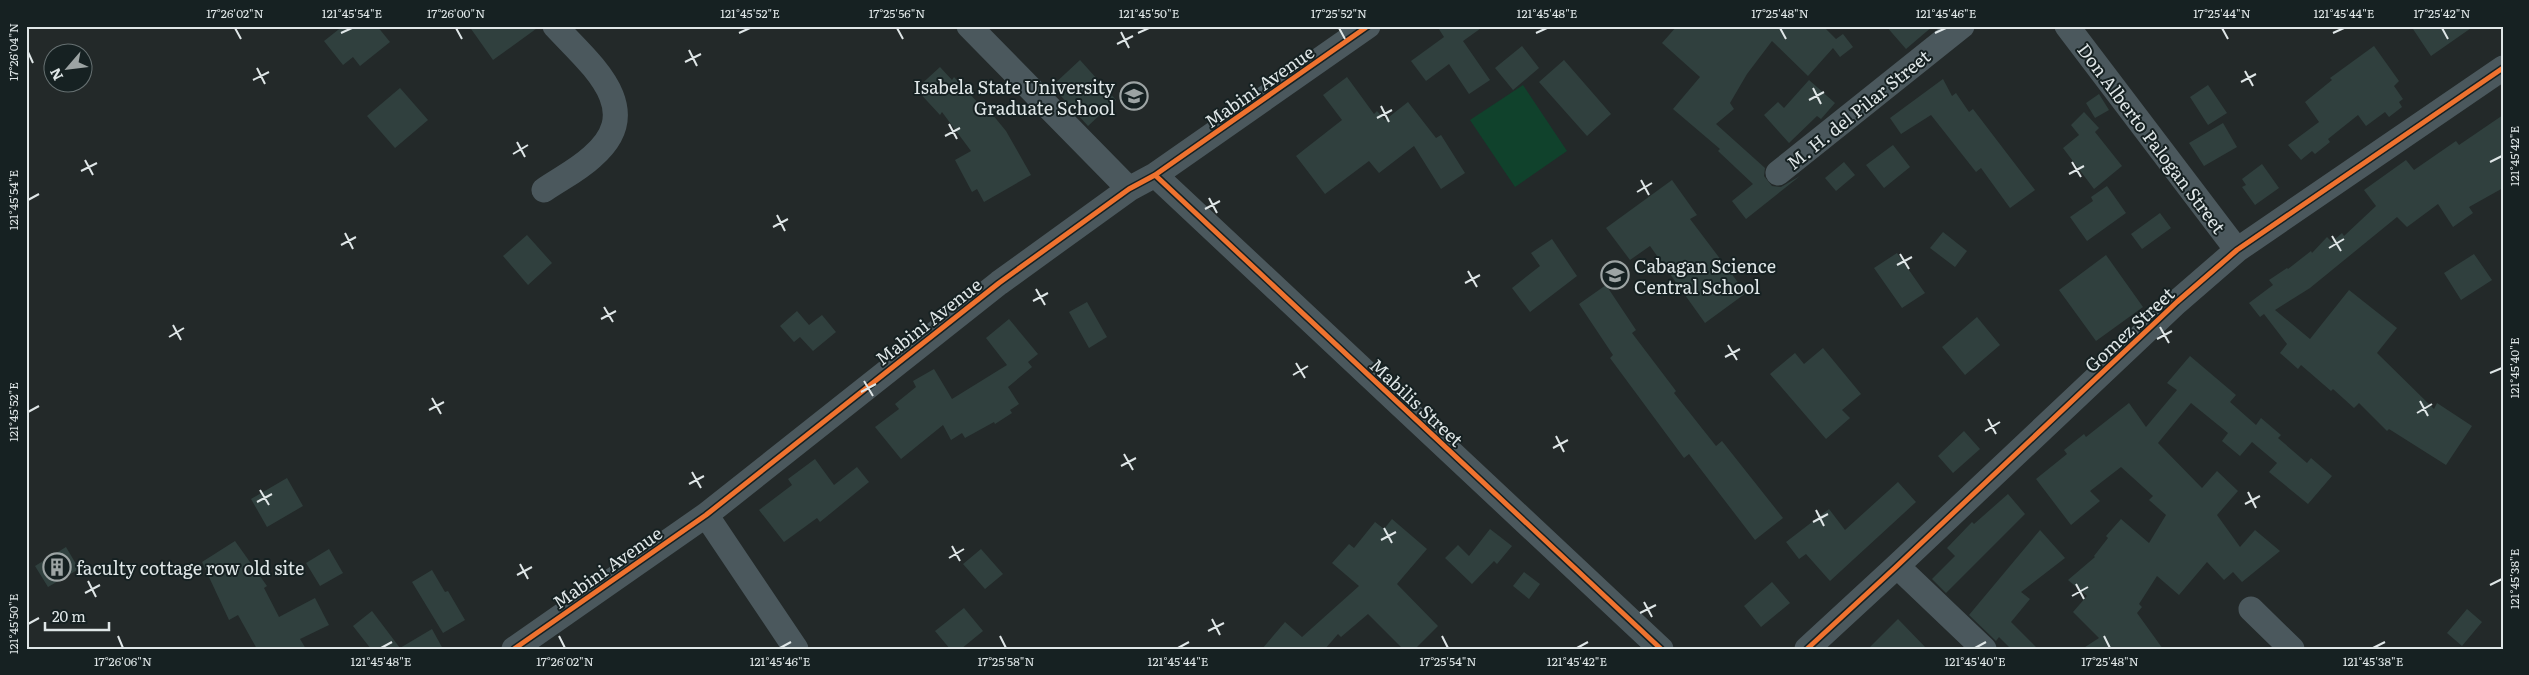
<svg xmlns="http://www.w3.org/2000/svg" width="2529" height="675" font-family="Literata,serif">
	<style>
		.green { fill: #10422c }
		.building { fill: #30403e }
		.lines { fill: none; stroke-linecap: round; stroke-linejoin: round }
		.minor { stroke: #4b585d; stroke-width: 25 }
		.cycleway-casing { stroke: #162122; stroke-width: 8 }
		.cycleway { stroke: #ef722f; stroke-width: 5 }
		.ticks { fill: none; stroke: #dfe6e7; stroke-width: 2 }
		.labels { text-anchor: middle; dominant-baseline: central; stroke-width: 4; stroke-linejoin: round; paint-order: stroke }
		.poi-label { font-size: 18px; fill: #dfe6e7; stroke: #162122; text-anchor: start }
		.street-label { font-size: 18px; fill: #dfe6e7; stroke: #162122 }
		.neatline { fill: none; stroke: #dfe6e7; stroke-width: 2 }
		.ticks-label { font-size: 12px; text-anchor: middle; fill: #dfe6e7 }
	</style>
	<rect width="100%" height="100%" fill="#232929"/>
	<!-- green -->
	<path class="green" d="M1523,85L1567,151L1515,187L1470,120Z"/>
	<!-- building -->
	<path class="building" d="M343,26H377L390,42L360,66L353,57L343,65L324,41Z
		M469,26H540L493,60Z
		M1437,26H1484L1463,41L1490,80L1469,94L1449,64L1426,81L1411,61L1444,37Z
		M1677,26H1823L1836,39L1843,34L1853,47L1840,57L1833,48L1808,76L1772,41L1747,74L1730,103L1734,109L1716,124L1765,168L1764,176L1772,186L1781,187L1800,176L1746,219L1732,201L1753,184L1718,151L1720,149L1673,109L1700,77L1662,43Z
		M1886,26H1933L1906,49Z
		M2411,26H2474L2431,56Z
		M1522,46L1539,68L1513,90L1495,68Z
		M2374,46L2399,81L2394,86L2403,99L2399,102L2402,107L2389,117L2385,112L2366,126L2358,115L2328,139L2330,142L2315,154L2312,151L2301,160L2288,145L2319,122L2305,102L2332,80L2330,78Z
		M1080,60L1116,100L1088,126L1052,86Z
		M1564,60L1611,114L1587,136L1539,82Z
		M940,67L952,80L954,77L980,105L983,103L1006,131L1031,175L984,202L977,189L972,192L955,160L971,151L942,112L940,115L916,89Z
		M1347,77L1374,114L1377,111L1385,120L1408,102L1436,138L1441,135L1465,173L1441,189L1414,146L1379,173L1369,161L1325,194L1296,156L1342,120L1323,95Z
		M1943,79L1952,96L1956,93L1969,112L1973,109L2035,190L2010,208L1981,168L1976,172L1931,115L1901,134L1890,118Z
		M1809,80L1835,103L1821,119L1817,116L1789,143L1764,115L1778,102L1784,108Z
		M2208,85L2227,113L2208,125L2190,97Z
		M400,88L428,120L395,148L367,116Z
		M2099,94L2109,110L2095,118L2086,103Z
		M2084,112L2099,128L2095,132L2122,166L2094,189L2063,148L2079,135L2071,125Z
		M2503,115V188L2469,207L2473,213L2453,227L2438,204L2407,227L2397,217L2310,288L2275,310L2310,339L2349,290L2397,328L2377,353L2434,409L2437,403L2472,426L2446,465L2389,429L2387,431L2359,403L2354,408L2333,389L2331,391L2301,365L2298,369L2280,353L2287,344L2264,314L2260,317L2249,303L2273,285L2269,280L2287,268L2288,269L2311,251L2312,253L2327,237L2332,242L2342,233L2344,236L2376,206L2364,190L2406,160L2414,170L2456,141L2459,145Z
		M2223,123L2237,147L2204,166L2189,143Z
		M1893,145L1910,167L1884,188L1866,165Z
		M1844,162L1855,175L1836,191L1825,178Z
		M2262,164L2279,188L2255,205L2242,187L2246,185L2242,179Z
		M1672,180L1697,215L1690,219L1746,293L1705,323L1650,246L1630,260L1606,228Z
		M2107,186L2126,213L2087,241L2070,217L2093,201L2091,197Z
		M2160,213L2171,228L2142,249L2131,234Z
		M1943,232L1967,251L1955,267L1930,248Z
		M527,235L552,263L528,285L503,256Z
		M1552,239L1577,276L1530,312L1512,288L1540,266L1531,253Z
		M1897,253L1925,293L1902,308L1874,268Z
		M2474,254L2492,280L2461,300L2444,273Z
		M2106,255L2143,307L2096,341L2059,290Z
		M1606,285L1636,330L1632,333L1676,391L1674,393L1716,446L1722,441L1783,518L1755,540L1689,454L1684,458L1610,358L1613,355L1579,304Z
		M1087,302L1107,337L1089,348L1069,312Z
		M797,311L809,325L822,315L836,332L813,351L800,337L794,342L780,326Z
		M1977,317L2000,345L1965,375L1942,347Z
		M1009,319L1038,354L1028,362L1032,367L1008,387L1019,404L1010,410L1012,413L995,424L994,422L965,438L962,433L951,440L943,425L901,459L875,427L899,409L895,404L916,387L913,381L934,369L952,399L1007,365L986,338Z
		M1823,348L1861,394L1842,410L1850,418L1826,439L1770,374L1795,353L1804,364Z
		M2190,356L2236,395L2230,402L2256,425L2261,418L2281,435L2278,438L2307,463L2311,458L2332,476L2308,504L2269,472L2277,463L2252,442L2240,456L2222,441L2228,433L2191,403L2158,443L2202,488L2217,471L2238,491L2217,515L2240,547L2255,530L2280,551L2242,582L2233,572L2224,580L2207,562L2179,595L2157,576L2139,604L2142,607L2137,613L2163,649H2082L2099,638L2073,612L2087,596L2068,580L2095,557L2094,556L2108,538L2106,536L2121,519L2149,543L2166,515L2149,500L2153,496L2121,467L2090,491L2100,501L2071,525L2036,479L2067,454L2064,450L2084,434L2086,437L2129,403L2146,427L2177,390L2167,383Z
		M1964,431L1980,449L1953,473L1938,456Z
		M815,459L834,485L857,467L869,482L820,522L817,518L784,542L759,510L792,485L788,479Z
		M287,478L303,506L267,527L251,499Z
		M1898,482L1916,502L1830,581L1806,554L1799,559L1786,542L1829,509L1845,530Z
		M2008,494L2025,514L1946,593L1932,579L1955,556L1947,548L1972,522L1974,524Z
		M1392,519L1427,549L1397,584L1438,626L1415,649H1403L1368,614L1341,637L1338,634L1325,649H1262L1285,622L1302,637L1359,586L1332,563L1349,544L1354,548L1375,522L1384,529Z
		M1490,529L1512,546L1497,564L1494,561L1472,584L1445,558L1458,545L1469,556Z
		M2040,530L2065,558L2021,592L2030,599L2011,622L2038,649H2011L1999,637L1996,641L1969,615Z
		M235,541L267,586L264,588L279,617L315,598L329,625L300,639L306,649H257L238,615L229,620L202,562Z
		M66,547L79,569L48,587L35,566Z
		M329,549L343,573L320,586L306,563Z
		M981,549L1003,574L985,589L963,564Z
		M432,570L445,592L448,591L465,620L443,633L412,582Z
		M1524,572L1540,584L1529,599L1513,586Z
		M1772,582L1790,603L1761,627L1744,606Z
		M964,608L983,631L961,649H950L935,631Z
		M2467,609L2482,622L2462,646L2447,633Z
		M372,611L400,648L432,629L443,649H371L353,626Z
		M1898,619L1927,649H1868Z"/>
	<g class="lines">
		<!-- minor -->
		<path class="minor" d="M969,26L1129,189
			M2067,26L2237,250
			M1778,173L1962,26
			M1155,175L1661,649
			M544,190C560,179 578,170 592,157C648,109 590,64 555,26
			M706,515L796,649
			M1897,566L1984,649
			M2251,609L2292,649
			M514,649L706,515L999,283L1129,189L1155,175L1368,26
			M1807,649L1897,566L2177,302L2237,250L2503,68"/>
		<!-- cycleway casing -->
		<g class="cycleway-casing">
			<path id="cycleway" d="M1155,175L1661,649
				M514,649L706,515L999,283L1129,189L1155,175L1368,26
				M1807,649L1897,566L2177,302L2237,250L2503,68"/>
		</g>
		<!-- cycleway -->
		<use href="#cycleway" class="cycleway"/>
	</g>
	<!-- ticks -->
	<path class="ticks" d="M235,28L241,39M456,28L462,39M897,28L903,39M1339,28L1345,39M1780,28L1786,39M2222,28L2228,39M2442,28L2448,39M1121,32L1129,48M341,33L352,28M739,33L750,28M1138,33L1149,28M1536,33L1547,28M1935,33L1946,28M2333,33L2344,28M1117,44L1133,36M689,50L697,66M28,52L33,63M685,62L701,54M257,68L265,84M2245,71L2253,86M253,80L269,72M2241,82L2256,74M1813,88L1821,104M1809,100L1824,92M1381,106L1389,122M1377,118L1392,110M949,124L957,139M945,136L960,128M517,142L525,157M513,154L528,145M85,160L93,175M2072,162L2081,177M2490,162L2502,156M81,171L97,163M2069,174L2084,166M1641,180L1649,195M1637,192L1652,183M1209,198L1217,213M28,200L39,194M1205,209L1220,201M777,215L785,231M773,227L788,219M345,233L353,249M2332,236L2341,251M341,245L356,237M2329,248L2344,239M1900,254L1909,269M1897,265L1912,257M1468,271L1477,287M1465,283L1480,275M1036,289L1045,305M1033,301L1048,293M604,307L613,322M601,319L616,311M173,325L181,340M2160,327L2169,343M169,337L184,328M2157,339L2172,331M1728,345L1737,360M1725,357L1740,349M1296,363L1305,378M2490,373L2502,368M1293,375L1308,366M864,381L873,396M861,392L876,384M432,398L441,414M2420,401L2428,416M429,410L444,402M28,412L39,406M2417,413L2432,404M1988,419L1996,434M1985,431L2000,422M1556,436L1564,452M1553,448L1568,440M1124,454L1133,470M1121,466L1136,458M692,472L701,488M689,484L704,476M260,490L269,505M2248,492L2256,508M257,502L272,494M2245,504L2260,496M1816,510L1824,526M1813,522L1828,514M1384,528L1392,543M1381,540L1396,532M952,546L960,561M949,558L964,549M520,564L528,579M517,575L532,567M88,581L96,597M2076,584L2084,599M2490,585L2502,579M85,593L100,585M2072,596L2088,587M1644,602L1652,617M1640,613L1656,605M1212,619L1220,635M28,624L39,618M1208,631L1224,623M118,636L123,648M559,636L565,648M1000,636L1006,648M1442,636L1448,648M2104,636L2110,648M381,648L392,642M780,648L791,642M1178,648L1189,642M1577,648L1588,642M1975,648L1986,642M2373,648L2385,642"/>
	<!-- icons -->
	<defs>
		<g id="university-ring" transform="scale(1.4375)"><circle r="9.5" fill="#162122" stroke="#9da4a4" stroke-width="1.5"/><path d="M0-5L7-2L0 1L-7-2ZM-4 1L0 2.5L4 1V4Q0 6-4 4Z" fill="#9da4a4"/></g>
		<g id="school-ring" transform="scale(1.4375)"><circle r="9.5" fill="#162122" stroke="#9da4a4" stroke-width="1.5"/><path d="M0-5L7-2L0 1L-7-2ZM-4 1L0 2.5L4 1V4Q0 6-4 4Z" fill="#9da4a4"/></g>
		<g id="building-ring" transform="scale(1.4375)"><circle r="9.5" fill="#162122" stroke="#9da4a4" stroke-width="1.5"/><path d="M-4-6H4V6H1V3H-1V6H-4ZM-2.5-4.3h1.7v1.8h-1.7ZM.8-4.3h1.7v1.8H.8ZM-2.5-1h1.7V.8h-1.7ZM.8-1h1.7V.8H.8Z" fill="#9da4a4"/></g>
	</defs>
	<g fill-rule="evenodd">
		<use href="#university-ring" x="1134" y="96"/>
		<use href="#school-ring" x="1615" y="275"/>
		<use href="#building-ring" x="57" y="567"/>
	</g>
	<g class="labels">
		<!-- poi labels -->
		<g class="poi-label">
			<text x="1115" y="86" text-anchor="end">Isabela State University<tspan x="1115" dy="21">Graduate School</tspan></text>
			<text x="1634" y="265">Cabagan Science<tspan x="1634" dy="21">Central School</tspan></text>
			<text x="76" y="567">faculty cottage row old site</text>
		</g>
		<!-- street labels -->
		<g class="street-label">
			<text transform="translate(1259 86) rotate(-35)">Mabini Avenue</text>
			<text transform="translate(1858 109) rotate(-39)">M. H. del Pilar Street</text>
			<text transform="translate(2152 138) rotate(53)">Don Alberto Palogan Street</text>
			<text transform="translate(928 321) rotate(-38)">Mabini Avenue</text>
			<text transform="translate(2129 329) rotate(-43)">Gomez Street</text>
			<text transform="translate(1417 402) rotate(43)">Mabilis Street</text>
			<text transform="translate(607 567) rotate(-35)">Mabini Avenue</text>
		</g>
	</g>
	<!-- border -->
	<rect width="2529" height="675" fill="none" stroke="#162122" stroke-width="55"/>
	<!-- north arrow -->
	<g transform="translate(68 68) rotate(242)"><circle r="24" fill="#162122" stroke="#667071"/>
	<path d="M0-4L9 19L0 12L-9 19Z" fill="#9da4a4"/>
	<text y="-8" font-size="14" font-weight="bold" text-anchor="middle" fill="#dfe6e7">N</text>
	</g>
	<!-- scale -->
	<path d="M45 622v8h64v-8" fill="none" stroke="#dfe6e7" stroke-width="2.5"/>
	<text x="52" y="622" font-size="15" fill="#dfe6e7" stroke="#162122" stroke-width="4" paint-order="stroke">20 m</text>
	<rect x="28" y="28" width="2474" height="620" class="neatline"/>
	<g class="ticks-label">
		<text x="235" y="18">17°26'02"N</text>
		<text x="352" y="18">121°45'54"E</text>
		<text x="456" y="18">17°26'00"N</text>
		<text x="750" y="18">121°45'52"E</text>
		<text x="897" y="18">17°25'56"N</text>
		<text x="1149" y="18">121°45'50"E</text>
		<text x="1339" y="18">17°25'52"N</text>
		<text x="1547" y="18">121°45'48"E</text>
		<text x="1780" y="18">17°25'48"N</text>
		<text x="1946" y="18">121°45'46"E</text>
		<text x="2222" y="18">17°25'44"N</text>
		<text x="2344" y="18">121°45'44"E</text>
		<text x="2442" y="18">17°25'42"N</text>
		<text transform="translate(14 52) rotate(-90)" y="4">17°26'04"N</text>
		<text transform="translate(2515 156) rotate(-90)" y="4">121°45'42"E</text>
		<text transform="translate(14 200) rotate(-90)" y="4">121°45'54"E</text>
		<text transform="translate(2515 368) rotate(-90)" y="4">121°45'40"E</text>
		<text transform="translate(14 412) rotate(-90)" y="4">121°45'52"E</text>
		<text transform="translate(2515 579) rotate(-90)" y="4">121°45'38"E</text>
		<text transform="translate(14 624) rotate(-90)" y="4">121°45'50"E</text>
		<text x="123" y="666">17°26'06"N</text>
		<text x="381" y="666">121°45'48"E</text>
		<text x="565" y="666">17°26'02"N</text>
		<text x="780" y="666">121°45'46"E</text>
		<text x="1006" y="666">17°25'58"N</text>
		<text x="1178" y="666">121°45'44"E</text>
		<text x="1448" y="666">17°25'54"N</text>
		<text x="1577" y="666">121°45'42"E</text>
		<text x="1975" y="666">121°45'40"E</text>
		<text x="2110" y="666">17°25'48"N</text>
		<text x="2373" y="666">121°45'38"E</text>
	</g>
</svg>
